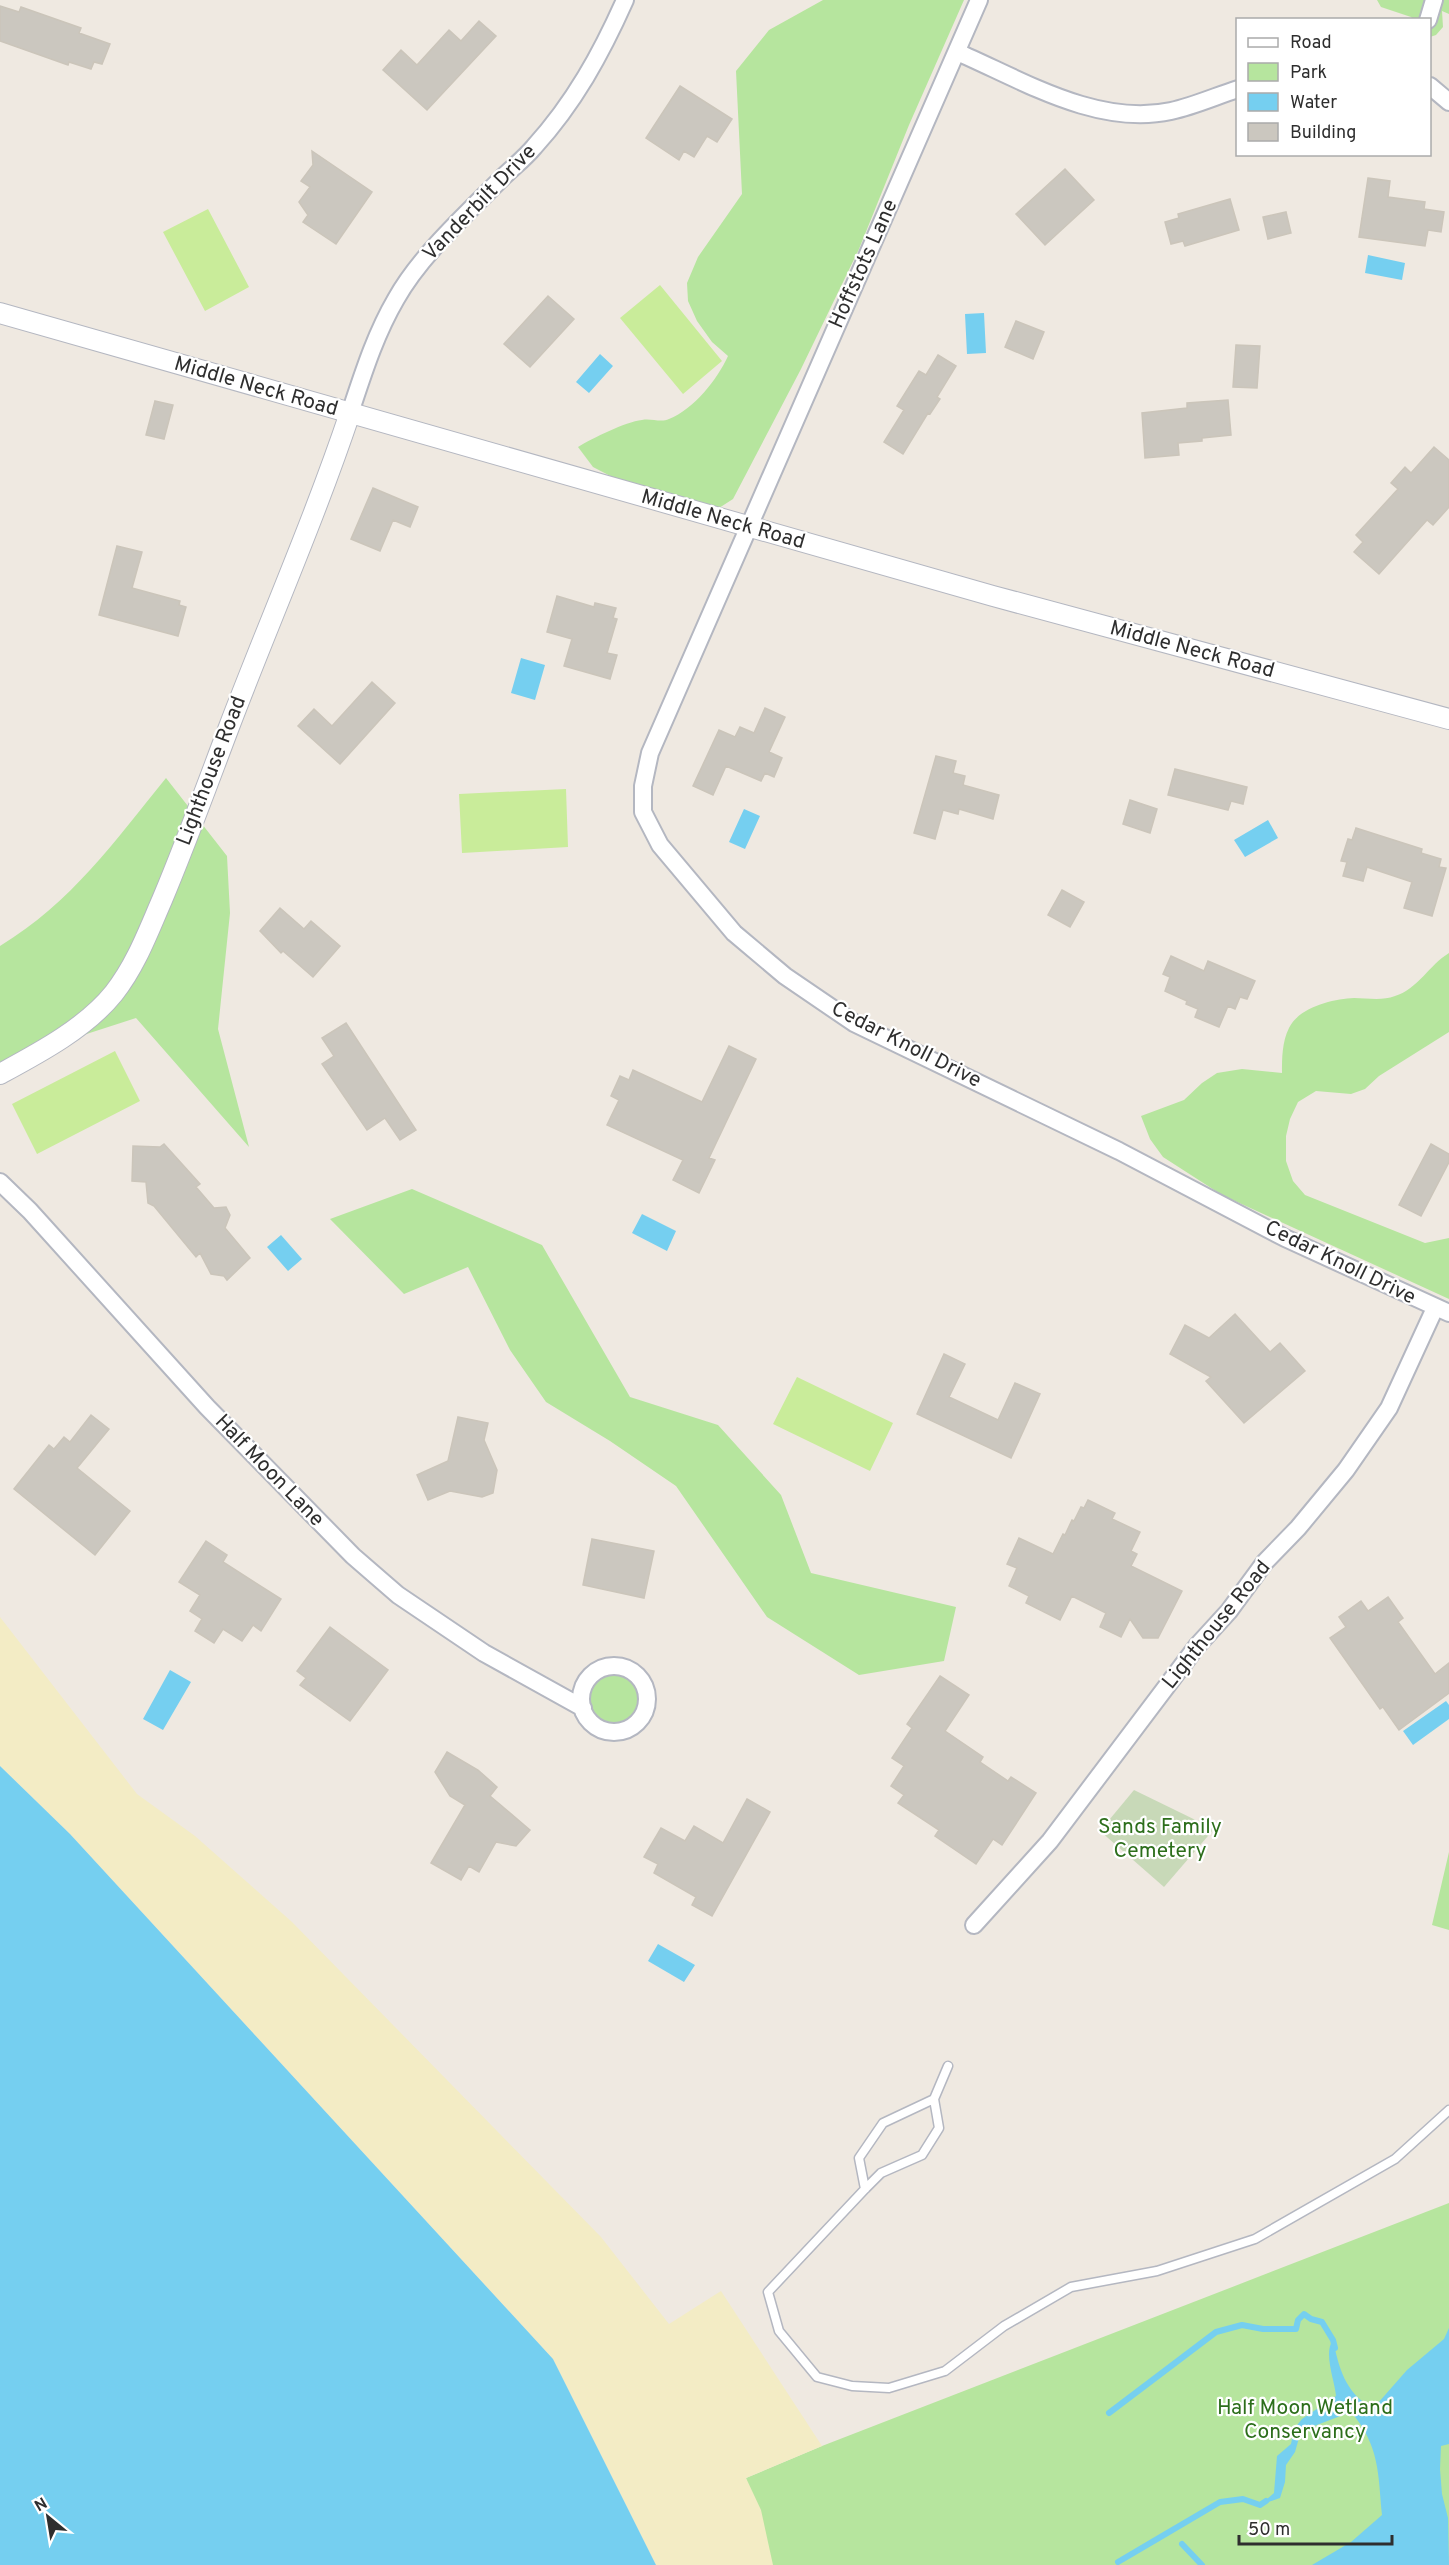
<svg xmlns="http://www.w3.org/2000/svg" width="1449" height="2565" font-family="Overpass,sans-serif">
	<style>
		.green { fill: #b6e59e }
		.sand { fill: #f3ecc5 }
		.cemetery { fill: #c8d9b8 }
		.pitch { fill: #c9ec9a }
		.water { fill: #75cff0 }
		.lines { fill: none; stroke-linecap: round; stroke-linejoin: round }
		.stream { stroke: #75cff0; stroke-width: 6 }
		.building { fill: #cbc7bf; stroke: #cbc5ba; stroke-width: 1.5 }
		.service-casing { stroke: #b4b7c1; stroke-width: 11 }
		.minor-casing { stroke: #b4b7c1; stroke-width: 20 }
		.tertiary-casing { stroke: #b4b7c1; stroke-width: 22 }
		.service { stroke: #fff; stroke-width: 8 }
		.minor { stroke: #fff; stroke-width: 16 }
		.tertiary { stroke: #fff; stroke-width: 20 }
		.labels { text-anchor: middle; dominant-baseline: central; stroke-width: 4.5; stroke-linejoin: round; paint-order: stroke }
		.street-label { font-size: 21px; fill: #2e2e2e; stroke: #fff }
		.park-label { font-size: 21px; fill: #2c6e1b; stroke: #fff }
	</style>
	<rect width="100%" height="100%" fill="#efe9e1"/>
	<!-- green -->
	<path class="green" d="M823,0H964L909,125L859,249L801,369L733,499L719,508L620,481L593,467L578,447C593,438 625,422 642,420C651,418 661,423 669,419C694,409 717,380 728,356L712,342L697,321L688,301L687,283L698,257L742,194L736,71L769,30Z
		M1377,0H1449V14L1442,11L1443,27L1436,35L1430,37V20L1413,19L1411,17L1381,7Z
		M166,778L227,856L230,913L218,1029L249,1147L136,1018L0,1062V946C72,902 114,842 166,778Z
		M1449,953V1032L1379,1076L1365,1089L1351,1094L1316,1091L1298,1102L1290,1119L1286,1136V1161L1293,1181L1305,1195L1425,1243L1449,1238V1299L1222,1195L1163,1157L1150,1139L1141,1116L1184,1100L1202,1083L1217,1073L1242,1069L1282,1073C1282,1058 1282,1042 1289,1028C1299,1007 1333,999 1354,998C1367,998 1382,1001 1395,996C1418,989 1429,965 1449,953Z
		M412,1189L542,1245L630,1397L718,1425L781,1495L811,1573L956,1607L944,1661L859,1675L767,1617L676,1486L610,1441L546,1402L510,1350L468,1267L404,1294L330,1219Z
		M589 1699a25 25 0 1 1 50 0a25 25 0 1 1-50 0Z
		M1449,1852V1930L1432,1925Z
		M1449,2203V2565H763L746,2478L822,2446Z"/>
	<!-- sand -->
	<path class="sand" d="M0,1617L137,1794L195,1836L292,1922L601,2237L669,2324L721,2291L822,2446L746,2478L761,2510L773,2565H656L553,2359L70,1834L0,1766Z"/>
	<!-- cemetery -->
	<path class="cemetery" d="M1134,1790L1214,1829L1164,1887L1100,1831Z"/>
	<!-- pitch -->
	<path class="pitch" d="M208,209L249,287L205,311L163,232Z
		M660,285L722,361L683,394L620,318Z
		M566,789L568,847L462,853L459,794Z
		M115,1051L140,1101L37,1154L12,1104Z
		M797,1377L893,1423L870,1471L773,1424Z"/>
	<!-- water -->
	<path class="water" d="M1368,255L1405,263L1402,280L1365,273Z
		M984,313L986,353L967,354L965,314Z
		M600,354L613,366L589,393L576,382Z
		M521,658L545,665L535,700L511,693Z
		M744,809L760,816L745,849L729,842Z
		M1268,820L1278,838L1245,857L1234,840Z
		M642,1214L676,1231L667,1251L632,1233Z
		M281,1235L302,1259L288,1271L267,1247Z
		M170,1670L191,1682L163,1730L143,1719Z
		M1446,1701L1449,1705V1719L1413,1745L1403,1731Z
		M0,1766L70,1834L553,2359L656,2565H0Z
		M658,1944L695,1965L684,1982L648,1961Z
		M1449,2328V2444L1441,2446L1440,2469L1442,2494L1448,2518L1449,2565H1312L1351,2542L1382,2515C1378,2474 1380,2446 1351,2412L1301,2431L1295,2452L1286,2465L1285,2482L1280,2498L1260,2505L1274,2493L1277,2456L1291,2444L1294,2429L1302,2419L1336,2396C1335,2381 1323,2353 1333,2340C1339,2368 1345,2392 1371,2407L1378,2403L1407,2370L1444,2339Z"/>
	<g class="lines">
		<!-- stream -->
		<path class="stream" d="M1109,2413L1216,2332L1242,2325L1263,2329H1296L1298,2320L1304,2314L1311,2319L1322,2322L1333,2340L1335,2348
			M1182,2544L1202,2565
			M1118,2562L1220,2502L1243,2499L1260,2505L1266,2501"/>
	</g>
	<!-- building -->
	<path class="building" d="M0,6L19,12L21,7L81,28L79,33L110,44L102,64L94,62L91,69L69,62L68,65L0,41Z
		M479,21L496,36L427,110L383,70L401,50L417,65L449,30L461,41Z
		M680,86L732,119L717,142L707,136L694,157L684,151L679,160L646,138Z
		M312,151L372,192L336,244L303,222L308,215L299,202L310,187L301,181L313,165Z
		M1065,169L1094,200L1045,245L1016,214Z
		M1368,178L1390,181L1388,197L1425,202L1424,209L1444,212L1441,232L1428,230L1425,246L1359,237Z
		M1230,199L1239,230L1185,246L1183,241L1171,244L1165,222L1179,218L1178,214Z
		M1286,212L1291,233L1268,239L1263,217Z
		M548,296L574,319L530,367L504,344Z
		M1016,321L1044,332L1033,359L1005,347Z
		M1236,345L1260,346L1257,388L1233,387Z
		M938,355L956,366L937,397L940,399L930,414L928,413L903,454L884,442L904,410L897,406L919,371L926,375Z
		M1228,400L1231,435L1202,438V441L1178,443L1179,455L1145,458L1142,413L1187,408V403Z
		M155,401L173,405L164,439L146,435Z
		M1434,447L1449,460V507L1433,525L1427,520L1379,574L1354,552L1363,542L1356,535L1398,489L1391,483L1405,467L1411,473Z
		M373,488L418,507L410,527L393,520L380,551L351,539Z
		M117,546L142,552L132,588L180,601L179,605L186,607L178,636L99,615Z
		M557,596L594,607L595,603L616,608L613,618L617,619L607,653L617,655L610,679L564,666L572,639L547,632Z
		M372,682L395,703L340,764L298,726L314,709L332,726Z
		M765,708L785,717L769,752L782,758L774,777L765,773L761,781L726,766L713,795L693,786L719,730L735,737L740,727L754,733Z
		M936,756L956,761L953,773L965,776L963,785L999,795L993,819L959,809L958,814L943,810L935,839L914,833Z
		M1175,769L1247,787L1243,804L1231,801L1228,810L1168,795Z
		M1130,800L1157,809L1150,833L1123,824Z
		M1356,828L1422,849L1421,853L1441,859L1439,867L1446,868L1432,916L1404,908L1412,882L1367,867L1363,881L1343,876L1347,862L1341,861L1348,839L1352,840Z
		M1062,890L1084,902L1070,927L1048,915Z
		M280,908L304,929L311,921L340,946L313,977L283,951L281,953L260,931Z
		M1171,956L1204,971L1208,961L1255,981L1247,999L1240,997L1235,1009L1228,1006L1219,1027L1195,1017L1198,1009L1186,1004L1187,1001L1165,991L1170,977L1163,974Z
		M346,1023L416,1130L400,1140L385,1118L367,1130L322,1064L334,1056L322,1038Z
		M729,1046L756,1059L709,1158L715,1160L699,1193L673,1180L683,1160L607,1125L619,1100L611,1096L620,1076L629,1080L633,1070L702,1102Z
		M164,1144L200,1184L196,1187L214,1208L226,1207L230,1215L225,1228L250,1258L227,1280L224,1276L211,1274L200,1253L196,1257L154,1206L148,1203L146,1182L132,1181L133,1146L160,1147Z
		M1431,1144L1449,1154V1162L1421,1216L1399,1205Z
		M1235,1314L1270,1352L1280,1343L1305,1371L1244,1423L1206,1381L1211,1377L1170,1354L1185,1325L1209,1338Z
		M944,1354L965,1364L949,1397L998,1420L1015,1383L1040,1394L1011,1458L917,1414Z
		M91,1415L109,1429L77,1468L130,1511L95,1555L14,1489L49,1445L54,1449L64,1437L70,1442Z
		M458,1417L488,1423L484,1440L497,1470L493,1493L482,1497L450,1491L428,1500L417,1475L448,1461Z
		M1088,1500L1115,1513L1112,1519L1140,1532L1131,1551L1137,1554L1131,1566L1182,1591L1158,1638H1143L1130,1619L1121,1637L1100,1627L1106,1613L1072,1596L1060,1620L1026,1603L1029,1596L1009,1586L1017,1568L1007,1564L1019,1538L1053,1554L1063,1534L1065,1535L1072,1520L1074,1521L1081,1507L1084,1508Z
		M592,1539L654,1551L644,1598L583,1585Z
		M206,1541L227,1555L223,1562L281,1599L261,1631L253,1625L242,1641L223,1629L214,1643L195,1631L202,1619L190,1611L200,1595L179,1582Z
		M1388,1597L1403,1618L1398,1622L1435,1674L1449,1663V1693L1399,1730L1383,1707L1380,1709L1330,1638L1346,1627L1339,1617L1361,1601L1368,1611Z
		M330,1627L388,1670L350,1721L300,1685L306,1678L297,1671Z
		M940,1676L969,1695L945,1731L983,1757L980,1762L1008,1781L1011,1777L1036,1793L1002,1845L993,1839L976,1864L935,1836L939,1830L898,1803L904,1795L891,1786L904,1766L892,1758L912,1728L907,1724Z
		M447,1752L478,1770L497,1787L490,1796L530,1830L516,1846L496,1842L479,1872L469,1866L461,1880L431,1863L465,1805L450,1796L435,1772Z
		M747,1799L770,1812L712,1916L692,1905L696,1897L654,1873L658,1864L644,1857L661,1828L685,1841L694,1826L723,1843Z"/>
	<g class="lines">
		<!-- service casing -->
		<g class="service-casing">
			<path id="service" d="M934,2099L948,2066
				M865,2189L859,2158L883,2123L934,2099L939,2128L922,2155L881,2173L865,2189L768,2292L779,2331L817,2377L852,2386L889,2388L945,2371L1004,2326L1071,2287L1157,2271L1255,2239L1395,2159L1449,2110"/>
		</g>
		<!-- minor casing -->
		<g class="minor-casing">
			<path id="minor" d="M979,0L650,753L643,786V812L660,845L734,933L785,976L854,1023L1119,1151L1285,1238L1449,1313
				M1428,20L1434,0
				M957,52C1022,80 1097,127 1171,111C1194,106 1216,96 1238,89
				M1430,86L1449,102
				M350,413C363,374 375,335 396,299C420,256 466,214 501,179C512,168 524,159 534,147C574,103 601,54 625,0
				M0,1182L30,1211L207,1407L353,1556L398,1595L484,1653L583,1708
				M581 1699a33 33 0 1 1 66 0a33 33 0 1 1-66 0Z
				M974,1925L1050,1841L1197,1646L1229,1611L1265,1562L1298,1528L1346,1470L1389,1408L1435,1308"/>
		</g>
		<!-- tertiary casing -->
		<g class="tertiary-casing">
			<path id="tertiary" d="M0,313L993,596L1449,719
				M0,1074C39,1053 86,1028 114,993C136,965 148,932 162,900C186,843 207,785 229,727C269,622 314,520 350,413"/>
		</g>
		<!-- service -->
		<use href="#service" class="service"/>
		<!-- minor -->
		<use href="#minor" class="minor"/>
		<!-- tertiary -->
		<use href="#tertiary" class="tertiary"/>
	</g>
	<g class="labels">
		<!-- street labels -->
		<g class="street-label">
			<text transform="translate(480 203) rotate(-46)">Vanderbilt Drive</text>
			<text transform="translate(864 264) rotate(-66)">Hoffstots Lane</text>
			<text transform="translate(256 387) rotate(16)">Middle Neck Road</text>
			<text transform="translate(723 520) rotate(16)">Middle Neck Road</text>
			<text transform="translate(1192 650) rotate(15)">Middle Neck Road</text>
			<text transform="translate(212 771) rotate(-69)">Lighthouse Road</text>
			<text transform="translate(906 1045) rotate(27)">Cedar Knoll Drive</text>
			<text transform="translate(1340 1263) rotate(26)">Cedar Knoll Drive</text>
			<text transform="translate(269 1471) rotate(46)">Half Moon Lane</text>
			<text transform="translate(1217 1625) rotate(-51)">Lighthouse Road</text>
		</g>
		<!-- park labels -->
		<g class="park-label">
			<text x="1160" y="1827">Sands Family<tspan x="1160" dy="24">Cemetery</tspan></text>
			<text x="1305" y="2408">Half Moon Wetland<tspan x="1305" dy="24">Conservancy</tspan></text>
		</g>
	</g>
	<!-- legend -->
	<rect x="1236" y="18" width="195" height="138" fill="#ffffff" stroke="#ababab" stroke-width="1.5"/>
	<rect x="1248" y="38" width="30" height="9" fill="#ffffff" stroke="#ababab" stroke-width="1.5"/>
	<text x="1290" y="48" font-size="18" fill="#2e2e2e">Road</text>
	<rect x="1248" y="63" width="30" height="18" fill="#b6e59e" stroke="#ababab" stroke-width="1.5"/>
	<text x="1290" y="78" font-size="18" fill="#2e2e2e">Park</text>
	<rect x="1248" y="93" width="30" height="18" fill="#75cff0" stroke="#ababab" stroke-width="1.5"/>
	<text x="1290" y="108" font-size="18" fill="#2e2e2e">Water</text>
	<rect x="1248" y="123" width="30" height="18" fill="#cbc7bf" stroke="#ababab" stroke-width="1.5"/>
	<text x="1290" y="138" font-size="18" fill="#2e2e2e">Building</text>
	<!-- north arrow -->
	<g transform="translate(48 2517) rotate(330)" stroke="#ffffff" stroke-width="4.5" paint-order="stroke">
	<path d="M0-4.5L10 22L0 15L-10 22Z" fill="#2e2e2e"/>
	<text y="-9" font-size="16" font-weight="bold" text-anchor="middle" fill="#2e2e2e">N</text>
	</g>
	<!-- scale -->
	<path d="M1239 2535v9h153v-9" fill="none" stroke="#2e2e2e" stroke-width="3"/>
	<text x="1248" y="2535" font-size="18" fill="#2e2e2e" stroke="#ffffff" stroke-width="4.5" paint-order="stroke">50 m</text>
</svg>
